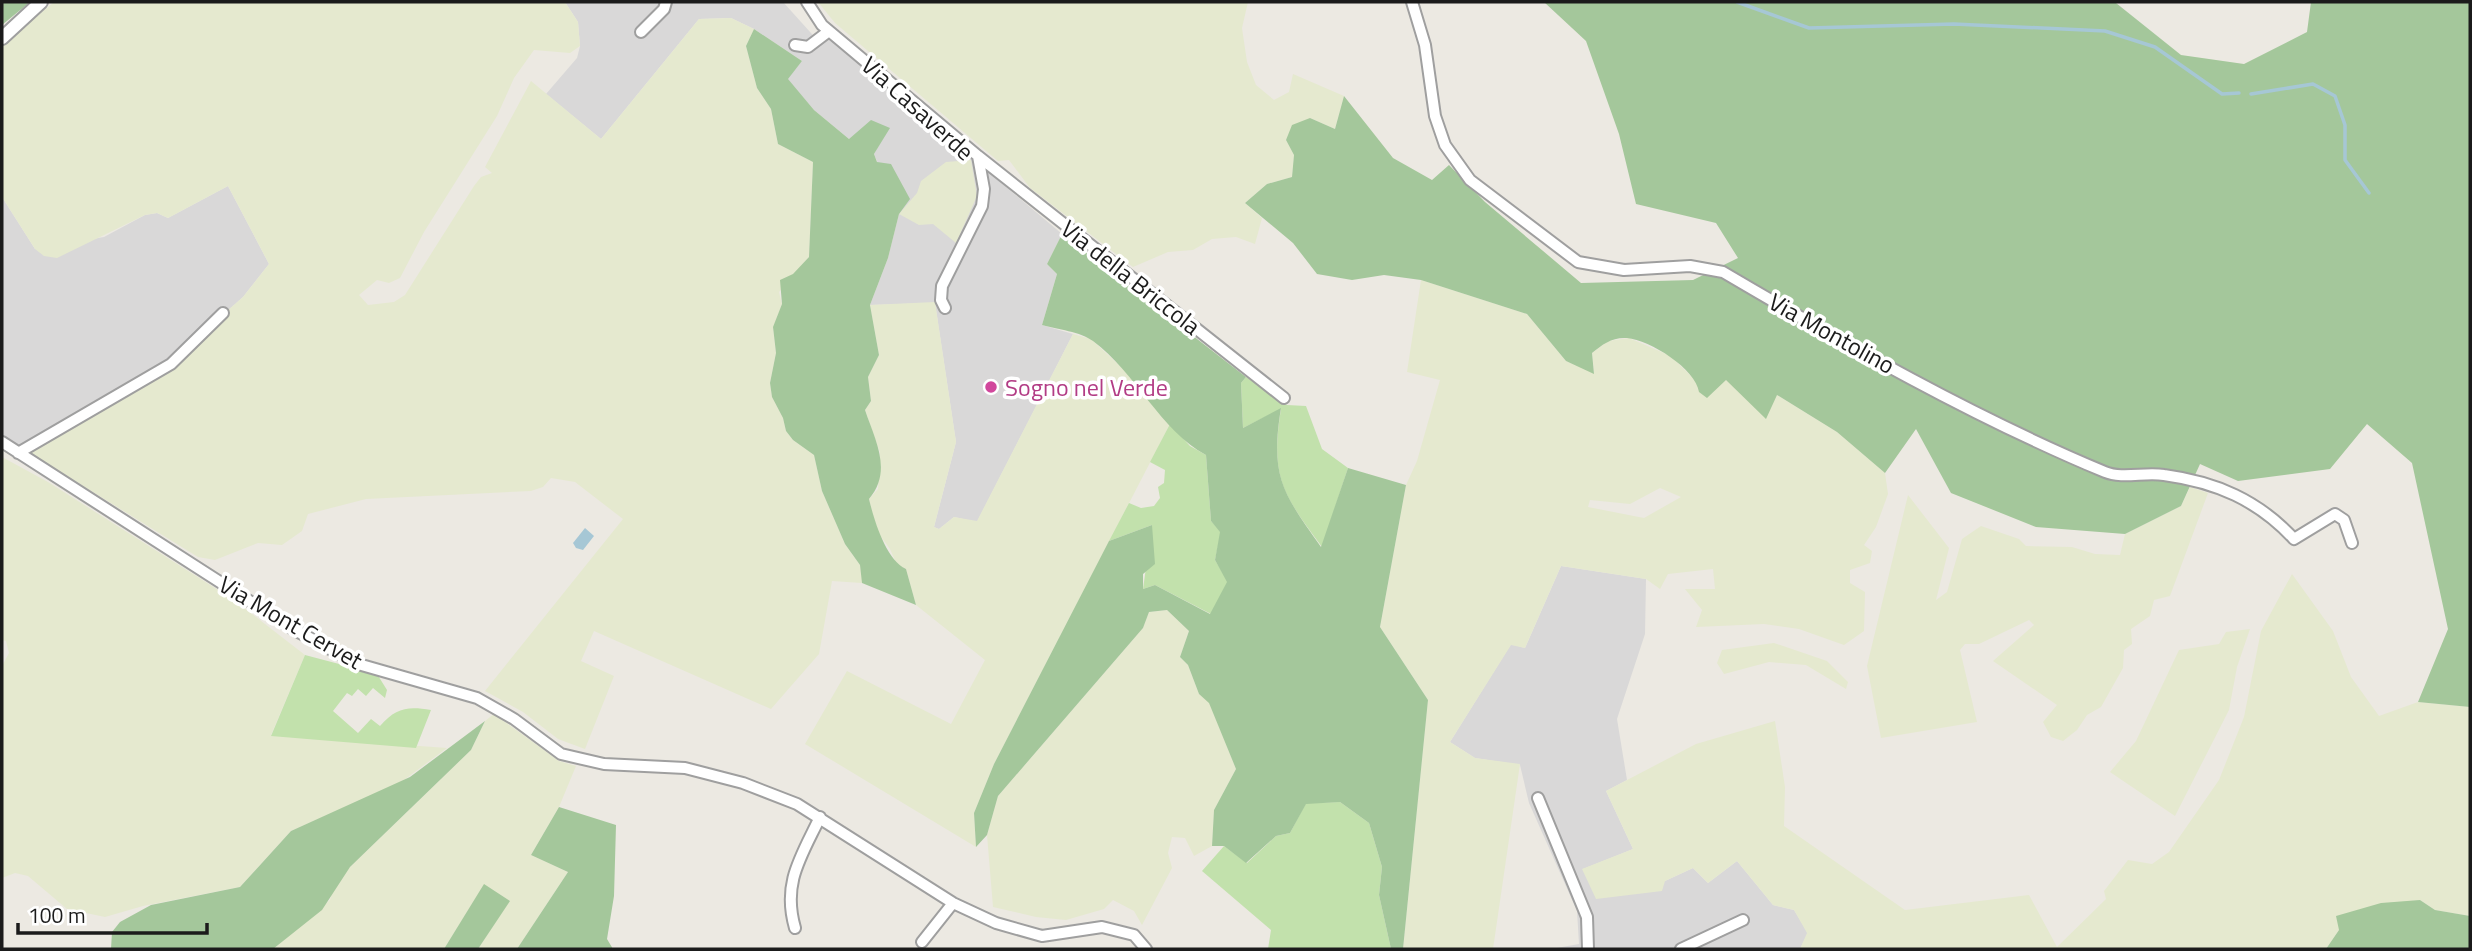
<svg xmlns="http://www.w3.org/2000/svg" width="2472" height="951" font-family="'Titillium Web',sans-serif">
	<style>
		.residential { fill: #d9d8d8 }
		.farmland { fill: #e5e9cf; fill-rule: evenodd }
		.grass { fill: #c2e1ac }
		.forest { fill: #a4c79b }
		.water { fill: #a6c7d5 }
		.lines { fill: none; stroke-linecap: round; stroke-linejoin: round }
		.stream { stroke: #a6c7d5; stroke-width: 3.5 }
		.minor-casing { stroke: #9f9f9f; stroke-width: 14 }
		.tertiary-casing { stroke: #9f9f9f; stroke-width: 16 }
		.minor { stroke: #fff; stroke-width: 10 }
		.tertiary { stroke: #fff; stroke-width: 12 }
		.hotel-dot { fill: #d1479c; stroke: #fff; stroke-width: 2.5 }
		.labels { text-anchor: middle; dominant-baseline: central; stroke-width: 7; stroke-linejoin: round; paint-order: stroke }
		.street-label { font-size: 24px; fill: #1b1b1b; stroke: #fff }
		.hotel-label { font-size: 24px; fill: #b23c85; stroke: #fff; text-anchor: start }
	</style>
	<rect width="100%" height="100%" fill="#ece9e2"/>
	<!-- residential -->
	<path class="residential" d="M565,2H783L820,43L829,38L1062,234L1047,264L1057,274L1042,325L1073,334L977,522L954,517L939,529L934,527L956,442L935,303L870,305L888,258L899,214L874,154L889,128L849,139L814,110L787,79L802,61L754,29L731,18L699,19L601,139L546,94L577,58L580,46L578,22Z
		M228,186L269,264L243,297L175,358L20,447L2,438V197L35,249L104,237L145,215L157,213L168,218Z
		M1561,566L1646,579L1645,634L1617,719L1627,780L1606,791L1633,849L1583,869L1665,881L1693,868L1708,883L1737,861L1773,905L1794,910L1808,933L1800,949H1551L1579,944L1577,911L1529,803L1520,765L1475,758L1450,742L1511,644L1525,648Z"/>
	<!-- farmland -->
	<path class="farmland" d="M54,2H565L578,22L580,46L570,53L534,50L514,78L497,116L424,232L400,278L389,283L377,280L359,295L368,305L394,302L405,295L474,186L481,177L492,173L485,167L531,81L601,139L699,19L731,18L754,29L746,46L757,88L771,109L778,144L813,162L809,257L779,292L782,304L773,328L776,353L770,383L772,397L783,418L786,431L793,440L814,455L822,491L845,544L860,565L862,577V583L832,581L819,654L771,709L594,631L581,661L614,676L585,749L558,739L523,712L485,691L623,519L575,482L551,478L543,487L531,491L366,499L308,514L302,531L282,545L258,543L215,560L198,557L20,447L163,367L243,297L269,264L228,186L168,218L157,213L145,215L57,258L44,256L35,249L2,197V45Z
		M818,2H1248L1242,28L1247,62L1256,85L1274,100L1289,92L1293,74L1344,96L1335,129L1310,118L1286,140L1294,155L1292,177L1267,184L1245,203L1262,218L1255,244L1236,237L1212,239L1193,250L1168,252L1133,267L1030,188L1009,160L998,161L835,23Z
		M971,160L977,196L956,243L933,224L919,225L899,214L917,193L921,181L946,162Z
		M1421,280L1527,314L1566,361L1594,373L1592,353L1608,341L1629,338L1671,356L1698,383L1726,380L1777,395L1837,432L1885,473L1888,494L1876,527L1864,545L1872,551L1870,563L1850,570V583L1865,592L1864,631L1844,645L1799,629L1764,624L1696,627L1702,610L1685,589H1715L1713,569L1668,574L1660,589L1646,579L1561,566L1525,648L1511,645L1450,742L1475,758L1520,764L1493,949H1403L1428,700L1380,627L1406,485L1417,461L1440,380L1407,372ZM1660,488L1681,497L1644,518L1588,507L1590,500L1630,504Z
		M935,302L956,442L934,527L939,529L954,517L977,521L1073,334L1091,339L1133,378L1170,424L994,764L974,813L976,847L805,744L847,671L951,724L985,660L916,605L906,569L897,565L890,549L876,530L869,499L878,489L880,453L865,410L871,401L868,377L879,355L870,305Z
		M2,457L48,482L234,600L305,655L271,735L447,748L400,783L291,831L240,887L143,906L105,917L67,909L28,876L15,873L2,878V666L9,653L6,641L2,640Z
		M2190,487L2208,493L2170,596L2154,600L2150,616L2131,629L2132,644L2124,650L2123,668L2101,707L2087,715L2077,730L2063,741L2051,737L2043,722L2057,705L1993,661L2034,625L2029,620L1979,644H1965L1960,650L1977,722L1881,738L1867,666L1908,495L1949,548L1936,600L1947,592L1962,539L1981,526L2019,539L2026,546L2072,547L2095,554L2120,555L2125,534L2181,506Z
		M2292,574L2333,631L2351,677L2379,716L2418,702L2470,707V916L2435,910L2420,900L2339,930L2326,949H1800L1807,933L1794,910L1773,905L1737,861L1708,883L1693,868L1665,881L1662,891L1596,899L1582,869L1633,849L1606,791L1696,744L1775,721L1785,787L1784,826L1905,910L2029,895L2057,947L2106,899L2104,891L2128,860L2152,864L2169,852L2219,780L2244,717L2261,631Z
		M1167,610L1189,631L1180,657L1188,665L1199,694L1209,702L1236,769L1214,810L1212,846L1194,856L1185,838L1172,837L1168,853L1172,868L1142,925L1134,911L1113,900L1104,909L1066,920L1036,917L993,907L987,835L998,796L1143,628L1149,612Z
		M2250,629L2237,667L2229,710L2175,816L2110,772L2136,741L2179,650L2219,644L2226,632Z
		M1774,643L1827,661L1848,682L1846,689L1806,665L1769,662L1724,674L1717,663L1722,650Z
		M494,714L559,761L576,766L559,807L531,855L568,872L517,949H478L509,901L484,885L444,949H273L330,900L333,887L350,867L471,750L485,721Z"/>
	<!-- grass -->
	<path class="grass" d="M1246,377L1287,405L1306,406L1322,449L1348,468L1322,547C1282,493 1270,477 1281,409L1243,428L1241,383Z
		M1170,424L1190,446L1206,455L1211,521L1221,532L1215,560L1228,582L1211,614L1155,585L1143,589L1152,525L1109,541L1129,503L1141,508L1154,506L1160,498L1158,487L1164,483L1165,470L1150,462Z
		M305,655L377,674L387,690L385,698L373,688L366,696L358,689L352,696L347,693L333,711L358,733L371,719L380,726C396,708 407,706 431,710L416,748L271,736Z
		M1340,802L1369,823L1382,867L1379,895L1391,949H1268L1271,930L1202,871L1224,846L1247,863L1276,836L1290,833L1306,803Z"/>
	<!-- forest -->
	<path class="forest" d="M2,2H30L2,25Z
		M1544,2H2102L2116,3L2181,55L2244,64L2307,32L2311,2H2470V707L2418,702L2448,629L2412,463L2367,424L2330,469L2238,481L2200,464L2181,506L2125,534L2036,527L1951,493L1916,429L1885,473L1837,432L1777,395L1766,419L1726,380L1707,398L1699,392C1696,369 1650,340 1627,338C1612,337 1603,344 1592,353L1594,374L1566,361L1527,314L1421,280L1384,275L1352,280L1317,274L1293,243L1245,203L1267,184L1292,177L1294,155L1286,140L1292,125L1310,118L1335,129L1344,96L1393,158L1432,180L1449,165L1485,202L1581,283L1693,280L1738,258L1716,223L1636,204L1619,134L1586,41Z
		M754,29L802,61L788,79L814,110L849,139L871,120L890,128L874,154L877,162L891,164L910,199L899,214L888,258L870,305L879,355L868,377L871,401L865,410C875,440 893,471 869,499C874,520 886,560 906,569L916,605L862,583L860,565L845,544L822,491L814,455L793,440L786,431L783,418L772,397L770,383L776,353L773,327L782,304L780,280L793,274L809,257L813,162L778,144L771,109L757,88L746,46Z
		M1062,234L1246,377L1241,383L1243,428L1281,408C1270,476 1282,492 1321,547L1348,468L1406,485L1380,627L1428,700L1403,949H1391L1379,895L1382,867L1369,823L1340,802L1306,804L1290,833L1276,836L1246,863L1224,846H1212L1214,810L1236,769L1209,703L1199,694L1188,665L1180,657L1189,631L1167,610L1149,612L1143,628L998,796L987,835L976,847L974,813L994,764L1109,541L1152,525L1155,564L1143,574V589L1155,585L1210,614L1227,582L1215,560L1220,532L1211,521L1206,455C1160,430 1136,373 1093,341C1081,332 1057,329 1042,325L1057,274L1047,264Z
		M485,721L471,750L350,867L322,910L273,949H111L112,932L120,922L151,905L240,887L291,831L410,777Z
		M559,807L616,825L614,896L607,939L613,949H517L568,872L531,855Z
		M484,884L510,901L478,949H444Z
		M2420,900L2435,910L2470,916V949H2326L2339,930L2336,916L2381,903Z"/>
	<!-- water -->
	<path class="water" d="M585,528L594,536L583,550L576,548L573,543Z"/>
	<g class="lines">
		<!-- stream -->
		<path class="stream" d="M1737,2L1809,28L1954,24L2105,31L2155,47L2222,94L2239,93
			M2251,94L2313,84L2335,96L2345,125V160L2369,193"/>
		<!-- minor casing -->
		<g class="minor-casing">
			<path id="minor" d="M807,2L822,25L978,156L984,189L982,206L942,286L941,300L945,308
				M1412,2L1425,45L1435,116L1445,145L1470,180L1578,262L1624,270L1690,266L1723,272C1847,345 1973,417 2105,472C2122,479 2145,472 2164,475C2216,482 2258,500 2294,539L2335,514L2344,520L2352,543
				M641,32L664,9L666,2
				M795,45L808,47L829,31
				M978,156L1284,398
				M2,442L293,629L358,664L477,698L514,719L561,754L604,764L685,768L743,783L797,804L953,903L996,923L1042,936L1102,927L1134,935L1146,949
				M18,453L171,364L223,313
				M1538,798L1587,917L1588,949
				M795,928C782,883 801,857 820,817
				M922,942L953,903
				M1681,949L1743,920"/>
		</g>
		<!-- tertiary casing -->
		<g class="tertiary-casing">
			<path id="tertiary" d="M2,38L41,2"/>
		</g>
		<!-- minor -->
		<use href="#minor" class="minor"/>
		<!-- tertiary -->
		<use href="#tertiary" class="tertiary"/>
	</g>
	<!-- markers -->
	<circle class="hotel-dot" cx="991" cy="387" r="7"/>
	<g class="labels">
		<!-- street labels -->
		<g class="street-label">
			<text transform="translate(918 108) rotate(42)">Via Casaverde</text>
			<text transform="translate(1131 277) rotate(38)">Via della Briccola</text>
			<text transform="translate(1832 333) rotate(29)">Via Montolino</text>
			<text transform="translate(291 622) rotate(30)">Via Mont Cervet</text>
		</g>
		<!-- hotel labels -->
		<g class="hotel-label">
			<text x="1005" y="387">Sogno nel Verde</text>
		</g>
	</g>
	<!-- border -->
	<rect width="2472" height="951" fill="none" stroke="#1b1b1b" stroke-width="7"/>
	<!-- scale -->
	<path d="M18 923v10h189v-10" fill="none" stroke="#1b1b1b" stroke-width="3.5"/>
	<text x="28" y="923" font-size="21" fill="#1b1b1b" stroke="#ffffff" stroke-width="5" paint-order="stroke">100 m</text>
</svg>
